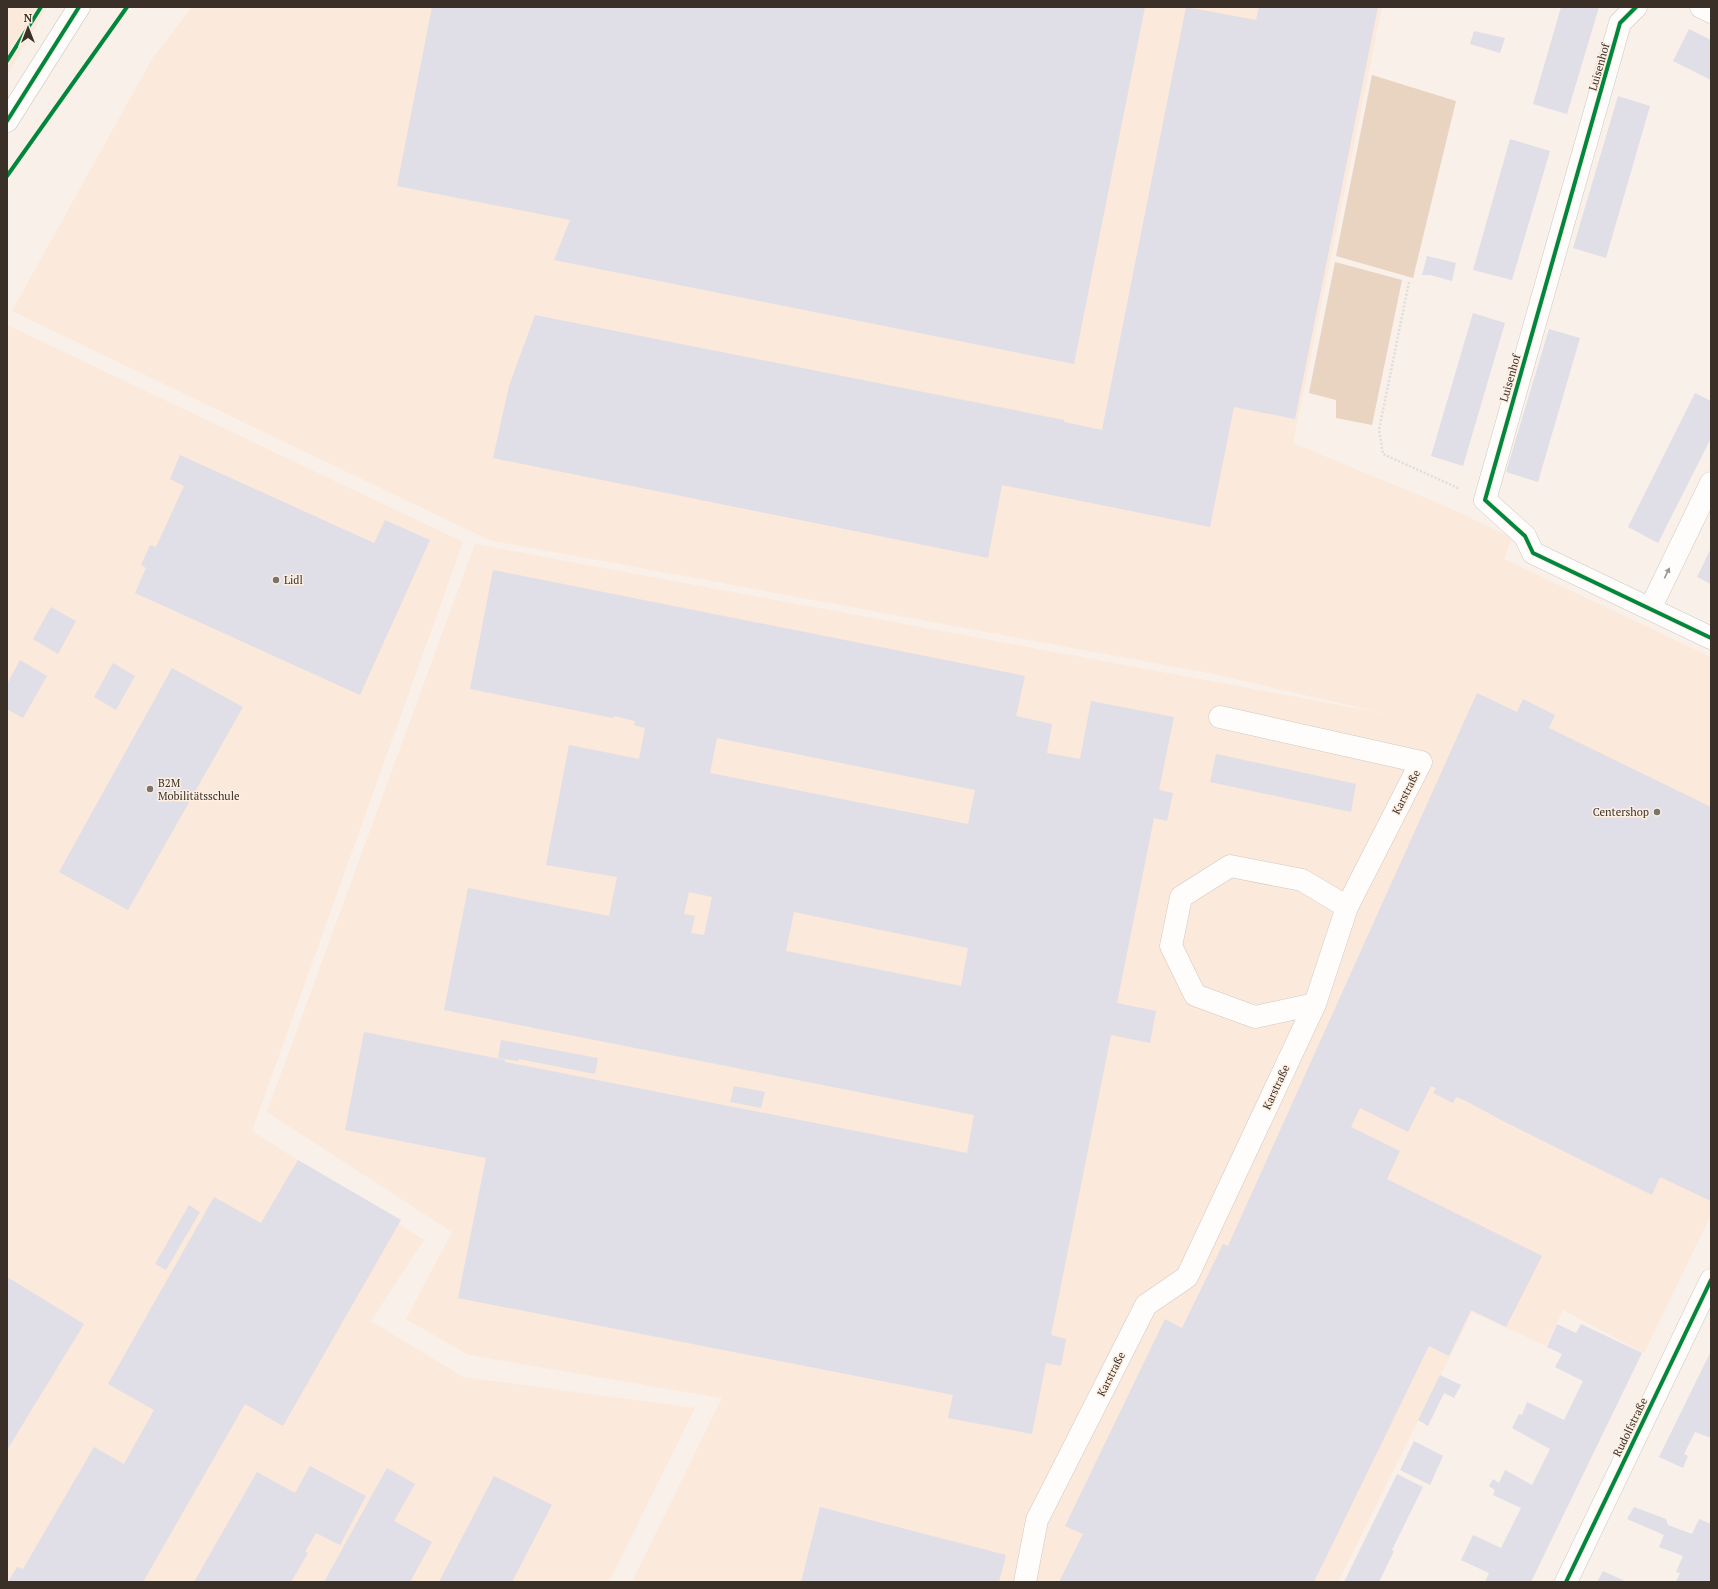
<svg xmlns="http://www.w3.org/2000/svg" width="1718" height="1589" font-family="'PT Serif',serif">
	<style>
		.built { fill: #fbe9db }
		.green { fill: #e9d3c1 }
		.building { fill: #e0dee6; fill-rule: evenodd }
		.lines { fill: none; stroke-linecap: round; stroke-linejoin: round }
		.minor-casing { stroke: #d0c8c1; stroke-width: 23 }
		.major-casing { stroke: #d0c8c1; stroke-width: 23 }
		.path { stroke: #e0dddb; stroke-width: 2.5; stroke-dasharray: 2 2; stroke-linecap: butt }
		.minor { stroke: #fefdfc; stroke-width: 22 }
		.major { stroke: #fefdfc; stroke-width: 22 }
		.cycleway-casing { stroke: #feefe3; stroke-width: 6 }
		.cycleway { stroke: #00873e; stroke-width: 4 }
		.oneway { fill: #9c9692 }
		.poi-dot { fill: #7c736c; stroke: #feefe3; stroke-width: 1.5 }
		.labels { text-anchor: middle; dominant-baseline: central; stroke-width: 3; stroke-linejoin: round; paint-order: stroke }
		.street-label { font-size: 11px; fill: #3a3028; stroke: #feefe3 }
		.poi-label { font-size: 11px; fill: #3a3028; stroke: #feefe3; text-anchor: start }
	</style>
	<rect width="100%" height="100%" fill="#f8f0e9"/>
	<!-- built -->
	<path class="built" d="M7,7H47L7,75Z
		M192,7H1382L1293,443L1452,509L1512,538L1504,559L1711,657V1215L1644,1353L1563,1310L1546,1346L1472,1312L1338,1582H632L722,1398L469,1355L406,1319L452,1232L267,1112L475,544L1392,715L1214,674L489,540L12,311L152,59Z
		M7,325L463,542L252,1131L424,1240L371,1321L463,1377L695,1408L609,1582H7Z"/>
	<!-- green -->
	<path class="green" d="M1372,75L1456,101L1413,278L1336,256Z
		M1335,262L1402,280L1372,425L1336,418V400L1309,393Z"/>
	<!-- building -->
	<path class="building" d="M432,7H1145L1074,364L554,260L570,220L397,186Z
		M1186,7L1256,20L1259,7H1378L1295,419L1234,407L1210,527L1002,485L988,558L493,458L509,386L535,315L1064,420V422L1102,430Z
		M1561,7H1599L1567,114L1533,104Z
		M1689,29L1711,40V80L1673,61Z
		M1474,31L1505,38L1500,53L1470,44Z
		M1618,96L1650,106L1606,258L1573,248Z
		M1510,139L1550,151L1512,280L1473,270Z
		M1427,256L1456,263L1452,281L1430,275H1422Z
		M1473,313L1505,323L1463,466L1431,456Z
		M1549,329L1580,338L1538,482L1506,472Z
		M1695,393L1711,401V438L1658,543L1628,527Z
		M180,455L374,543L385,520L430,540L360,695L135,593L146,568L141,565L150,545L156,547L184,486L170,479Z
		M1711,548V584L1697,577Z
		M493,570L1025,676L1016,716L1052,724L1047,753L1080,759L1091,701L1174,717L1159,790L1173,793L1167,821L1154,818L1117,1003L1156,1011L1150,1043L1111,1035L1051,1335L1066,1339L1061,1366L1046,1363L1032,1434L948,1418L953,1395L458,1298L486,1158L345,1130L364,1032L505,1060V1062L967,1153L974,1115L444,1010L468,888L609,916L617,877L546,865L569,745L639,759L645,728L634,725L635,721L614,716L613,718L470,689ZM717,738L975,790L968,824L710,773ZM689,892L712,897L704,935L691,933L695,916L684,914ZM794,912L968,948L961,986L786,951Z
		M51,607L76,621L58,654L33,639Z
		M20,660L47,676L23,718L7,709V684Z
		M113,663L135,676L116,710L94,697Z
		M172,668L243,707L128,910L59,872Z
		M1477,693L1517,712L1523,699L1555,715L1549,728L1711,807V1201L1660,1177L1652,1195L1503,1121L1466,1101L1456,1097L1453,1103L1433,1093L1436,1088L1431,1086L1408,1132L1360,1108L1351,1127L1400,1151L1387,1179L1542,1256L1506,1327L1471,1310L1449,1356L1429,1346L1314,1582H1059L1083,1534L1065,1526L1165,1319L1182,1328L1223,1244L1228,1246Z
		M1216,754L1356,784L1351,812L1210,782Z
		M501,1040L598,1058L595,1074L519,1059L518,1061L498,1058Z
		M734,1086L765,1092L761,1108L730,1102Z
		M298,1160L401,1220L283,1426L245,1404L143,1582H8L17,1567L23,1569L94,1447L124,1464L154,1410L108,1384L214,1197L261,1223Z
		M189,1205L200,1212L166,1270L155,1264Z
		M7,1277L84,1324L7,1450Z
		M1557,1324L1576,1333L1581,1324L1642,1353L1531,1582H1485L1489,1573L1461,1560L1473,1535L1501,1548L1521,1508L1493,1495L1495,1490L1489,1486L1493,1479L1499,1483L1505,1470L1532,1485L1550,1449L1512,1428L1519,1414L1522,1415L1527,1402L1564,1420L1583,1381L1555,1367L1562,1354L1547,1347Z
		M1711,1351V1438L1695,1432L1684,1454L1688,1456L1683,1468L1659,1457Z
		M1440,1375L1461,1385L1454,1398L1444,1393L1428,1426L1418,1420Z
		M1414,1441L1443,1456L1430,1485L1400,1470Z
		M310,1466L366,1496L340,1545L316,1533L305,1552L308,1553L291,1582H194L257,1472L295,1493Z
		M387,1468L415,1484L394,1521L432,1542L410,1582H324Z
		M1397,1474L1423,1487L1392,1550L1394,1551L1379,1582H1344Z
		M494,1476L552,1505L512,1582H439Z
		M820,1507L1006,1555L999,1582H801Z
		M1634,1507L1666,1519L1668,1525L1692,1534L1699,1519L1711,1524V1582H1676L1680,1573L1676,1572L1683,1556L1659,1547L1664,1535L1627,1519Z
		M1603,1571L1627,1582H1597Z"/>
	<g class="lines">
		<!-- minor casing -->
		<g class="minor-casing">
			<path id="minor" d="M1636,7L1620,23L1485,500L1525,536L1533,553L1711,638
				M1701,7L1711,12
				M1650,609L1711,483
				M1315,1004L1255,1017L1195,995L1171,946L1181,897L1230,866L1302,880L1347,907
				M1025,1582L1037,1520L1146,1305L1187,1277L1315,1004L1347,907L1421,762L1220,717
				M1566,1582L1711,1280"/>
		</g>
		<!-- major casing -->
		<g class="major-casing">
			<path id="major" d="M7,121L79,7"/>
		</g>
		<!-- path -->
		<path class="path" d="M1409,282L1379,430L1383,454L1460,489"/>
		<!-- minor -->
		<use href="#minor" class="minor"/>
		<!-- major -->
		<use href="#major" class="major"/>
		<!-- cycleway casing -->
		<g class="cycleway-casing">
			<path id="cycleway" d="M1636,7L1620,23L1485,500L1525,536L1533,553L1711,638
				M7,61L41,7
				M7,121L79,7
				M7,176L127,7
				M1566,1582L1711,1280"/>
		</g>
		<!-- cycleway -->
		<use href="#cycleway" class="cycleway"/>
	</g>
	<!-- one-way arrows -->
	<defs><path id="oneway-solid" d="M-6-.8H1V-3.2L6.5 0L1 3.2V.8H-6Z"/></defs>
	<use class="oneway" href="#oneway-solid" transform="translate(1667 573) rotate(-64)"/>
	<!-- markers -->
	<g class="poi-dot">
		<circle cx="276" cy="580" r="4"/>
		<circle cx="150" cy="789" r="4"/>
		<circle cx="1657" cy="812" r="4"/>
	</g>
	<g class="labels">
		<!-- street labels -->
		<g class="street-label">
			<text transform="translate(1599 67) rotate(-74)">Luisenhof</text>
			<text transform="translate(1510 378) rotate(-74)">Luisenhof</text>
			<text transform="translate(1406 792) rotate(-63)">Karstraße</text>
			<text transform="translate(1276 1087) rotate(-65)">Karstraße</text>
			<text transform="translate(1111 1374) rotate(-63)">Karstraße</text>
			<text transform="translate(1630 1427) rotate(-64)">Rudolfstraße</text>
		</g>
		<!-- poi labels -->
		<g class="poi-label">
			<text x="284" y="580">Lidl</text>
			<text x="158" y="783">B2M<tspan x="158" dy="13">Mobilitätsschule</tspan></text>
			<text x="1649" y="812" text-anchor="end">Centershop</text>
		</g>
	</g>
	<!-- border -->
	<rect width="1718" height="1589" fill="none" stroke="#3a3028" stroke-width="16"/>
	<!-- north arrow -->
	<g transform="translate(28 28)" stroke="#feefe3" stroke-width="3" paint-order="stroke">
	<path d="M0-3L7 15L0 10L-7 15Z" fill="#3a3028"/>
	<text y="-6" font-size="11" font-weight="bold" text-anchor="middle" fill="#3a3028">N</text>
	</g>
</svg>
